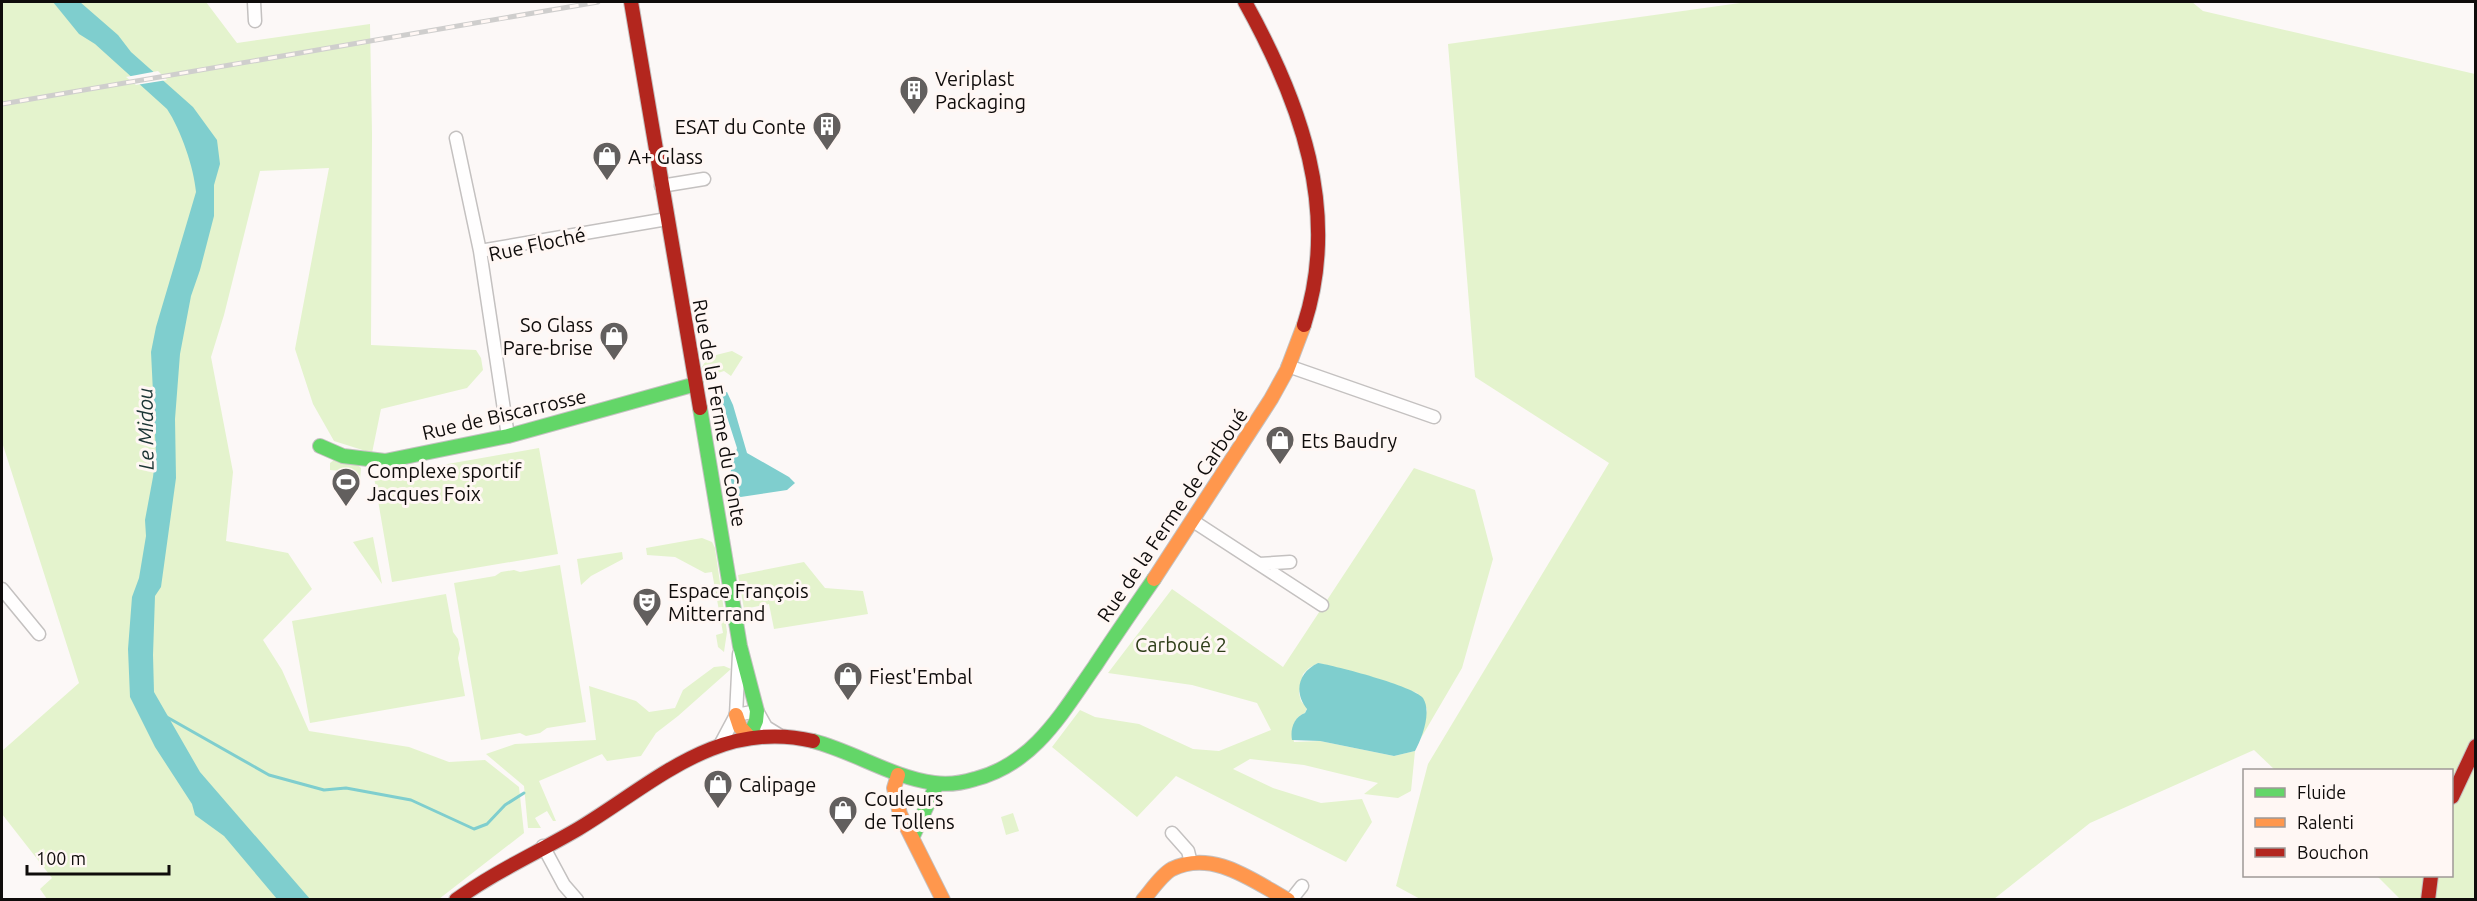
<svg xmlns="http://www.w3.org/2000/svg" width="2477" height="901" font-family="Ubuntu,sans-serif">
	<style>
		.green { fill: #e4f3cd }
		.water { fill: #7fcece }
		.pier { fill: #fcf8f7 }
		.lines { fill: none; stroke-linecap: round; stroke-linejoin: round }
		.stream { stroke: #7fcece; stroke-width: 3 }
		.street-casing { stroke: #c4c1c0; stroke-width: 15 }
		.fast-casing { stroke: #c4c1c0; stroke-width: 16 }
		.slow-casing { stroke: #c4c1c0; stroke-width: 16 }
		.jam-casing { stroke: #c4c1c0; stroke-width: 16 }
		.street { stroke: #fffefe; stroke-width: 12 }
		.fast { stroke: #63d668; stroke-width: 14 }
		.slow { stroke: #ff974d; stroke-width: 14 }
		.jam { stroke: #b3261e; stroke-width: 14 }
		.rail-casing { stroke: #cfcecd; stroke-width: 5 }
		.rail { stroke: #fff7f4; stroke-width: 3; stroke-dasharray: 9; stroke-linecap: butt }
		.labels { text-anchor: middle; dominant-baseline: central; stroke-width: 6; stroke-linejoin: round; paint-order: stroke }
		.poi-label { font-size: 20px; fill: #0f0c0b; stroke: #fff7f4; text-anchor: start }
		.street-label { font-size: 20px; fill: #0f0c0b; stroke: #fff7f4 }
		.park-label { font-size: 20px; fill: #2e3e18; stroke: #fff7f4 }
		.water-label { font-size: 21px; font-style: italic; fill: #1b3434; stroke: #fff7f4 }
	</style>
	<rect width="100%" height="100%" fill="#fcf8f7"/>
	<!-- green -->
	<path class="green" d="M2,2H206L237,43L370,24L372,134L371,345L476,350L481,358L483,370L467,388L381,409L372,453L334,441L313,404L295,349L329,168L260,171L224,315L211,357L233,472L226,541L288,553L312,589L263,640L282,670L309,731L409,747L449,762L485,760L519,787L524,833L439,899H47L40,889L52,878L2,814V751L79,683L2,442Z
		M1747,2H2192L2203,11L2475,74V899H2400L2377,876H2452V770H2275L2254,750L2090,823L1994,899L1422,900L1396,886L1428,764L1609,463L1475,377L1448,44Z
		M732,351L743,357L731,376L724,371L718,373L713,382L704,375L702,367L708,357Z
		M539,448L558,554L392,582L374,477Z
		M334,460L358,465L361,468L360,480L344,485L341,471L330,470V463Z
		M1414,468L1475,490L1493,559L1462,668L1421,738L1427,709L1417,693L1371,677L1318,663L1309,668L1303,674L1299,693L1301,701L1307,708L1305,713C1292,718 1292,730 1294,742L1320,741L1394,756L1415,751L1411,791L1398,798L1364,794L1378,783L1304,765L1250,759L1233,769L1273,788L1321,803L1362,799L1372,822L1346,862L1176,776L1137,817L1052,747L1080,710L1095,717L1139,724L1193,749L1219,751L1271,730L1257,703L1192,685L1108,673L1172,589L1283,667Z
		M373,537L382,584L353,542Z
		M702,538L712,542L715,548L727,632L724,652L718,647L716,635L723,633L712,572L705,573L675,557L647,555L646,548Z
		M622,552L623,559L591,576L581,585L577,559Z
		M804,562L825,588L863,591L868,614L774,629L769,604L744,609L738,575Z
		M560,565L586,722L547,728L540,733L526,736L520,733L481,740L454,583L495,576L501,572L514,570L520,572Z
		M446,594L453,632L458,639L460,649L458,658L465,696L310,723L292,621Z
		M724,666L731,669L678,716L656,733L641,756L607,761L602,754L539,781L556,821H553L547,811L535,818L541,828H528L524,786L486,754L515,744L596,740L589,686L636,701L649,712L675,708L683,690L714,667Z
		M1013,813L1019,831L1006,835L1001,817Z"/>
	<!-- water -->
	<path class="water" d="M53,2H80L118,35L131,52L193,107L217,140L220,164L214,185V216L200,270L191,296L180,354L175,419L176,478L161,587L155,596L153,655L154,692L200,772L310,899H277L224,836L195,815L192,804L155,747L130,697L128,649L132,597L139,578L146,536L145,520L153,477L156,453L151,352L156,327L196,192C194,168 181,130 167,109L95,44L79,34Z
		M727,392L733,405L747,453L789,477L795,483L787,490L734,498L730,474L737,448L720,395Z
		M1318,663C1336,666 1414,686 1423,698C1432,712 1422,738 1415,751L1394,756L1320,741L1292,740C1290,729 1294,717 1305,713L1307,709C1293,691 1299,672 1318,663Z"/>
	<!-- pier -->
	<path class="pier" d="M158,71L167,80L136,85L126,77Z"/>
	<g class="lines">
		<!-- stream -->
		<path class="stream" d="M165,716L269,775L324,790L346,788L411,800L474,829L487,824L505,805L524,793"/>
		<!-- street casing -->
		<g class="street-casing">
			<path id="street" d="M254,2L255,21
				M456,138L480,251
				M661,186L704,179
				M1288,366L1434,417
				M508,436L480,251L667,219
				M1193,521L1259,564L1290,562
				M1259,564L1322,605
				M2,589L39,634
				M736,715L757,711L766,727L779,735
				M720,745L736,715L739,654
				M1172,833L1188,851L1191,863
				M543,846L564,885L577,900
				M1291,900L1302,886"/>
		</g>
		<!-- fast casing -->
		<g class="fast-casing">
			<path id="fast" d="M700,408L740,646L757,711L756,721L749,737
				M320,446L343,456L385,461L508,436L696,384
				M813,741C855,752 891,777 934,783C947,785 962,783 975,779C1034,764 1062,713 1095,666C1114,637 1134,608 1154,579
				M913,836L937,784"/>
		</g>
		<!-- slow casing -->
		<g class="slow-casing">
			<path id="slow" d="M1154,579L1271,399L1287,370L1304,325
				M736,715L740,727L749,737
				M898,775L894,788L900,814L943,900
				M1143,900C1151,891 1161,875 1172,869C1213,849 1253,881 1288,900"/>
		</g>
		<!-- jam casing -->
		<g class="jam-casing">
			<path id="jam" d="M631,2L700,408
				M1245,2C1300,101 1341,211 1304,325
				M2452,797L2476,746
				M456,900C494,872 537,853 578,829C653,784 718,718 813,741
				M2428,900L2431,876"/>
		</g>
		<!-- street -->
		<use href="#street" class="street"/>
		<!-- fast -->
		<use href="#fast" class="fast"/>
		<!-- slow -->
		<use href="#slow" class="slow"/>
		<!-- jam -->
		<use href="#jam" class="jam"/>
		<!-- rail casing -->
		<g class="rail-casing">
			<path id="rail" d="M2,104L598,2"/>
		</g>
		<!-- rail -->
		<use href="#rail" class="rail"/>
	</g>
	<!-- icons -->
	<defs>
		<g id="building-pin" transform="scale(1.5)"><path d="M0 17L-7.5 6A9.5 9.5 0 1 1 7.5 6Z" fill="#625f5e" stroke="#fff7f4"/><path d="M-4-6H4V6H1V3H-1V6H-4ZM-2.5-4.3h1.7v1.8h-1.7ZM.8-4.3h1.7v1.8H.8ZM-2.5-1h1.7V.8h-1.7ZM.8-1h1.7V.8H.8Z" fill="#fff"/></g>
		<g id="shop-pin" transform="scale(1.5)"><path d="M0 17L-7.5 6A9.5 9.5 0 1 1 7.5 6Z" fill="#625f5e" stroke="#fff7f4"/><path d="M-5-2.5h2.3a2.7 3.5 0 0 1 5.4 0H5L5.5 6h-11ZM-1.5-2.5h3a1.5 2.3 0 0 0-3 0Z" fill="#fff"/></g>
		<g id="stadium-pin" transform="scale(1.5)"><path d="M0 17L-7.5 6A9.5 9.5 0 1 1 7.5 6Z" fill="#625f5e" stroke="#fff7f4"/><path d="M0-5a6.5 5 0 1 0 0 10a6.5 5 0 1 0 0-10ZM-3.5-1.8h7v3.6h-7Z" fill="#fff"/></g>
		<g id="theatre-pin" transform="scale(1.5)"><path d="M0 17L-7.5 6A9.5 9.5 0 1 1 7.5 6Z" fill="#625f5e" stroke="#fff7f4"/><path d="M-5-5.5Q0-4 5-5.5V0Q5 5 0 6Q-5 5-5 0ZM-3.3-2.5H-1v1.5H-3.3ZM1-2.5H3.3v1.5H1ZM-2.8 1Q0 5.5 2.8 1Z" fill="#fff"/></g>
	</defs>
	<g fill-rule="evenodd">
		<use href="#building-pin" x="914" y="90"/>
		<use href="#building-pin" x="827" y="126"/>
		<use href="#shop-pin" x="607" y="156"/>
		<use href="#shop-pin" x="614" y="336"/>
		<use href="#shop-pin" x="1280" y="440"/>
		<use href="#stadium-pin" x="346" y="482"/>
		<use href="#theatre-pin" x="647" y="602"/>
		<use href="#shop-pin" x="848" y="676"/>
		<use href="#shop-pin" x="718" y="784"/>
		<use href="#shop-pin" x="843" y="810"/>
	</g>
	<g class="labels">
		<!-- poi labels -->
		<g class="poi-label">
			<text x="935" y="78">Veriplast<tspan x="935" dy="23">Packaging</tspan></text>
			<text x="806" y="126" text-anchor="end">ESAT du Conte</text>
			<text x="628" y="156">A+ Glass</text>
			<text x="593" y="324" text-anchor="end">So Glass<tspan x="593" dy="23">Pare-brise</tspan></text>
			<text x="1301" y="440">Ets Baudry</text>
			<text x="367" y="470">Complexe sportif<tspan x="367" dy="23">Jacques Foix</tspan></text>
			<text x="668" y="590">Espace François<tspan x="668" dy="23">Mitterrand</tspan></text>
			<text x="869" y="676">Fiest'Embal</text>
			<text x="739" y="784">Calipage</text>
			<text x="864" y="798">Couleurs<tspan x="864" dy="23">de Tollens</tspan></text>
		</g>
		<!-- street labels -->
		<g class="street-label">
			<text transform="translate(537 244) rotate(-12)">Rue Floché</text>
			<text transform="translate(720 413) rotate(80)">Rue de la Ferme du Conte</text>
			<text transform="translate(504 414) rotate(-13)">Rue de Biscarrosse</text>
			<text transform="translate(1172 515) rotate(-56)">Rue de la Ferme de Carboué</text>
		</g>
		<!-- park labels -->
		<g class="park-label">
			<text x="1181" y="644">Carboué 2</text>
		</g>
		<!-- water labels -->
		<g class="water-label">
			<text transform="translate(145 429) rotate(-91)">Le Midou</text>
		</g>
	</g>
	<!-- border -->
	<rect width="2477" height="901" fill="none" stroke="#0f0c0b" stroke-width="6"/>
	<!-- legend -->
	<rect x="2243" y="769" width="210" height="108" fill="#fff7f4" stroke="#9f9997" stroke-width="1.5"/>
	<rect x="2255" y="788" width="30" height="9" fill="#63d668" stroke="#9f9997" stroke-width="1.5"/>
	<text x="2297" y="799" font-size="18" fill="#0f0c0b">Fluide</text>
	<rect x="2255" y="818" width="30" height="9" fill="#ff974d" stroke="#9f9997" stroke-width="1.5"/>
	<text x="2297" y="829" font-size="18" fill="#0f0c0b">Ralenti</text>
	<rect x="2255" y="848" width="30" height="9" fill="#b3261e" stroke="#9f9997" stroke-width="1.5"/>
	<text x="2297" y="859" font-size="18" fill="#0f0c0b">Bouchon</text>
	<!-- scale -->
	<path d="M27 865v9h142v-9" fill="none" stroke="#0f0c0b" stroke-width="3"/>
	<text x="36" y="865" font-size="18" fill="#0f0c0b" stroke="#fff7f4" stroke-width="4.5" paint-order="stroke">100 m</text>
</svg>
